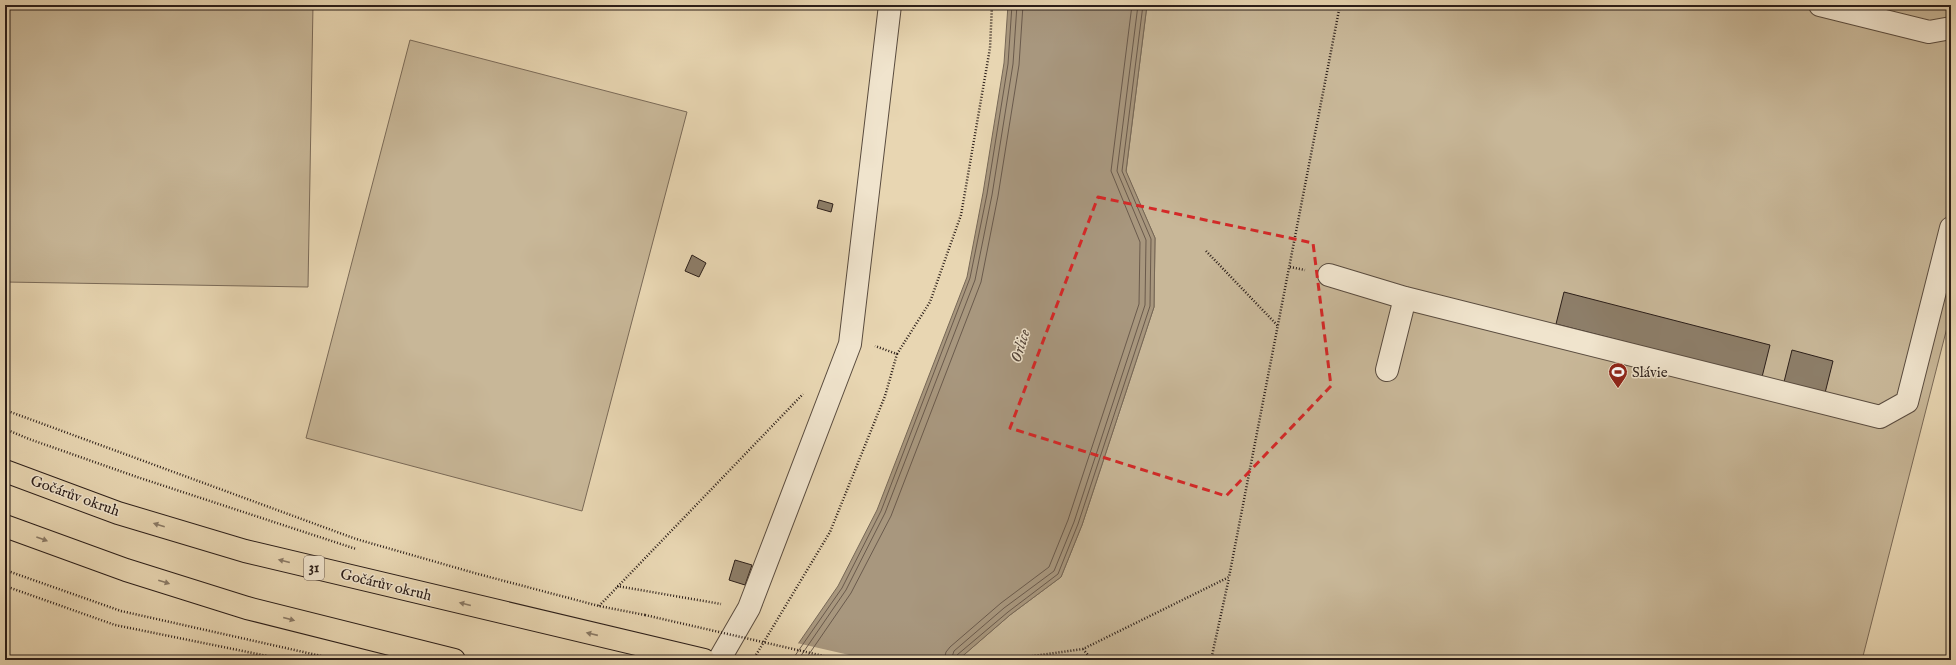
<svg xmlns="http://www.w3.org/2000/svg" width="1956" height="665" font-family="'IM FELL English',serif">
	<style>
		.green { fill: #c8b798; stroke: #7a6a58 }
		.water { fill: #a8977e; stroke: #766756 }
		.pier { fill: #e8d6b2 }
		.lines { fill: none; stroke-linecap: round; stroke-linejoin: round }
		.shore { stroke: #6a5a4c; stroke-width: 1 }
		.building { fill: #8d7e69; stroke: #2b1e19 }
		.minor-casing { stroke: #5a4c3f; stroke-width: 24 }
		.major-casing { stroke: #2b1e19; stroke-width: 24 }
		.path { stroke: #2b1e19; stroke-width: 2.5; stroke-dasharray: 1 2; stroke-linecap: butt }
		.minor { stroke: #f0e4cd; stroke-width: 22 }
		.major { stroke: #e8d6b2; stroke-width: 22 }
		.path-bridge { stroke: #2b1e19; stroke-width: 2.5; stroke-dasharray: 1 2; stroke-linecap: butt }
		.oneway { fill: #8a7a66 }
		.marked { fill: none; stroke: #d62828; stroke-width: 3; stroke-dasharray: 8 5; stroke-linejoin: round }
		.labels { text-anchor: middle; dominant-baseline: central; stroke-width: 3; stroke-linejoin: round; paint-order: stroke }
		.shield { fill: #f0e4cd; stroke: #66594f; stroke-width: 1 }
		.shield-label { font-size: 14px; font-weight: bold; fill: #2b1e19 }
		.poi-label { font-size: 15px; fill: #2b1e19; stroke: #f0e4cd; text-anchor: start }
		.street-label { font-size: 15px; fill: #2b1e19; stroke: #f0e4cd }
		.water-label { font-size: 16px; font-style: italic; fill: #57483c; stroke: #f0e4cd }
	</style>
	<rect width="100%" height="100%" fill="#e8d6b2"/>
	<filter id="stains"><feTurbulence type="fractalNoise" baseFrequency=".005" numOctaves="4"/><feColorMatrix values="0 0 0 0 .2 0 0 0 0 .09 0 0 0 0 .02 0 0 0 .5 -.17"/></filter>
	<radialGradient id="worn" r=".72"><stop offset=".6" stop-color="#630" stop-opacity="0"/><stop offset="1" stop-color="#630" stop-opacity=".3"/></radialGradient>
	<!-- green -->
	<path class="green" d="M5,5H313L308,287L5,282Z
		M1147,5H1951V312L1862,660L959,659L1010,615L1061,577L1082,525L1154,307L1155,238L1126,172Z
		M410,40L687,112L582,511L306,438Z"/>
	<!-- water -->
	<path class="water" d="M1008,5H1147L1126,171L1155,238L1154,307L1082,525L1061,577L1010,615L958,660H787L838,586L877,510L967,277L983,193L1004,63Z"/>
	<!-- pier -->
	<path class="pier" d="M795,642L797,643L871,660H785Z"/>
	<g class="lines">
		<!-- shore -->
		<path class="shore" d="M792,660L842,588L881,511L970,278L987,194L1008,64L1012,5
			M798,660L846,590L885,513L975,280L992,195L1013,64L1017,5
			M805,660L851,593L891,516L981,282L998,196L1019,65L1023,5
			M944,660L946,652L950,647L1001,603L1049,567L1068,520L1139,304L1140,242L1111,171L1132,5
			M951,660L954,651L1004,608L1054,571L1074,522L1145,305L1146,240L1117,171L1138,5
			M956,660L957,655L1008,612L1058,574L1078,524L1150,306L1151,239L1122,171L1143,5"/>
	</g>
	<!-- building -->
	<path class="building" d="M819,200L833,204L831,212L817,208Z
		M692,255L706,263L699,277L685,271Z
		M1564,292L1770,345L1762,377L1556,324Z
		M1792,350L1833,361L1825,393L1784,382Z
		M735,560L752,565L745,585L729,580Z"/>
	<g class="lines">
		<!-- minor casing -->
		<g class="minor-casing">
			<path id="minor" d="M1820,5L1929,32L1951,28
				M1329,275L1405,298L1880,417L1907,402L1951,228
				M1387,370L1405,298
				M719,660L749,608L850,344L890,5"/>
		</g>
		<!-- major casing -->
		<g class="major-casing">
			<path id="major" d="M5,471L118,513L245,551L704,660
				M5,526L126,570L247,608L454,660"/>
		</g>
		<!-- path -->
		<path class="path" d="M1206,251L1278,326
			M1290,267L1305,270
			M897,354L930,302L961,215L990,48L992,5
			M5,410L356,539L478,574L599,606L645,615
			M5,429L29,439L137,477L356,549
			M5,570L121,611L339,660
			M5,586L115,625L287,660
			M617,586L721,604
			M599,606L803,394
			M1083,649L1092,660
			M753,660L830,532L885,396L897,354L875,346
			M1005,660L1083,649L1229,577L1340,5
			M1211,660L1229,578
			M1950,660L1951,654"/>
		<!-- minor -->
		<use href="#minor" class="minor"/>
		<!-- major -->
		<use href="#major" class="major"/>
		<!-- path-bridge -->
		<path class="path-bridge" d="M645,615L841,660"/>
	</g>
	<!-- one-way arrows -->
	<defs><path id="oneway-solid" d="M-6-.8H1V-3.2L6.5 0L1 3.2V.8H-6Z"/></defs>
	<g class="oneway">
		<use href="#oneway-solid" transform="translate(159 525) rotate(-163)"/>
		<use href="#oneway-solid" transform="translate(42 539) rotate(20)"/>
		<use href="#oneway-solid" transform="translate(284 561) rotate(-166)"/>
		<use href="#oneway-solid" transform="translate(164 582) rotate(17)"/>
		<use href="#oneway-solid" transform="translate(465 604) rotate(-166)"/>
		<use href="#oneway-solid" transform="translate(289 619) rotate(15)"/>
		<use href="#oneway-solid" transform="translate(592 634) rotate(-167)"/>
	</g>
	<!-- marked area -->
	<path class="marked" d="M1098,197L1313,243L1331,386L1226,496L1010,428Z"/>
	<!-- icons -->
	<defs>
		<g id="stadium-pin" transform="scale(1)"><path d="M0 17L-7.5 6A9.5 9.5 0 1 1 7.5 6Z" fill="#8f2418" stroke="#f0e4cd"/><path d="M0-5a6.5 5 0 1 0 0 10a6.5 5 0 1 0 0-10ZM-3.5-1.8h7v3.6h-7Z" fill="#fff"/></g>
	</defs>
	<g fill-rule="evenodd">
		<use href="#stadium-pin" x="1618" y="372"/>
	</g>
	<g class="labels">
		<!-- shield labels -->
		<rect class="shield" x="304" y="556" width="20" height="24" rx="3"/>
		<g class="shield-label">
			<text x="314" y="568">31</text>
		</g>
		<!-- poi labels -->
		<g class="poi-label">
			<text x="1632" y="372">Slávie</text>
		</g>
		<!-- street labels -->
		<g class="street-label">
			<text transform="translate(75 496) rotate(20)">Gočárův okruh</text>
			<text transform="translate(386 585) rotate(14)">Gočárův okruh</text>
		</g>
		<!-- water labels -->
		<g class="water-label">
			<text transform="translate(1021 346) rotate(-73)">Orlice</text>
		</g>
	</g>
	<!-- margin -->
	<rect width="1956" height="665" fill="none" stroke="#e8d6b2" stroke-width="20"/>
	<rect x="6" y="6" width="1944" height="653" fill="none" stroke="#2b1e19" stroke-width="2"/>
	<rect x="10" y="10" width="1936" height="645" fill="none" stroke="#2b1e19"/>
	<rect width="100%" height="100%" filter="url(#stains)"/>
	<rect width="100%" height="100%" fill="url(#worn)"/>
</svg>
